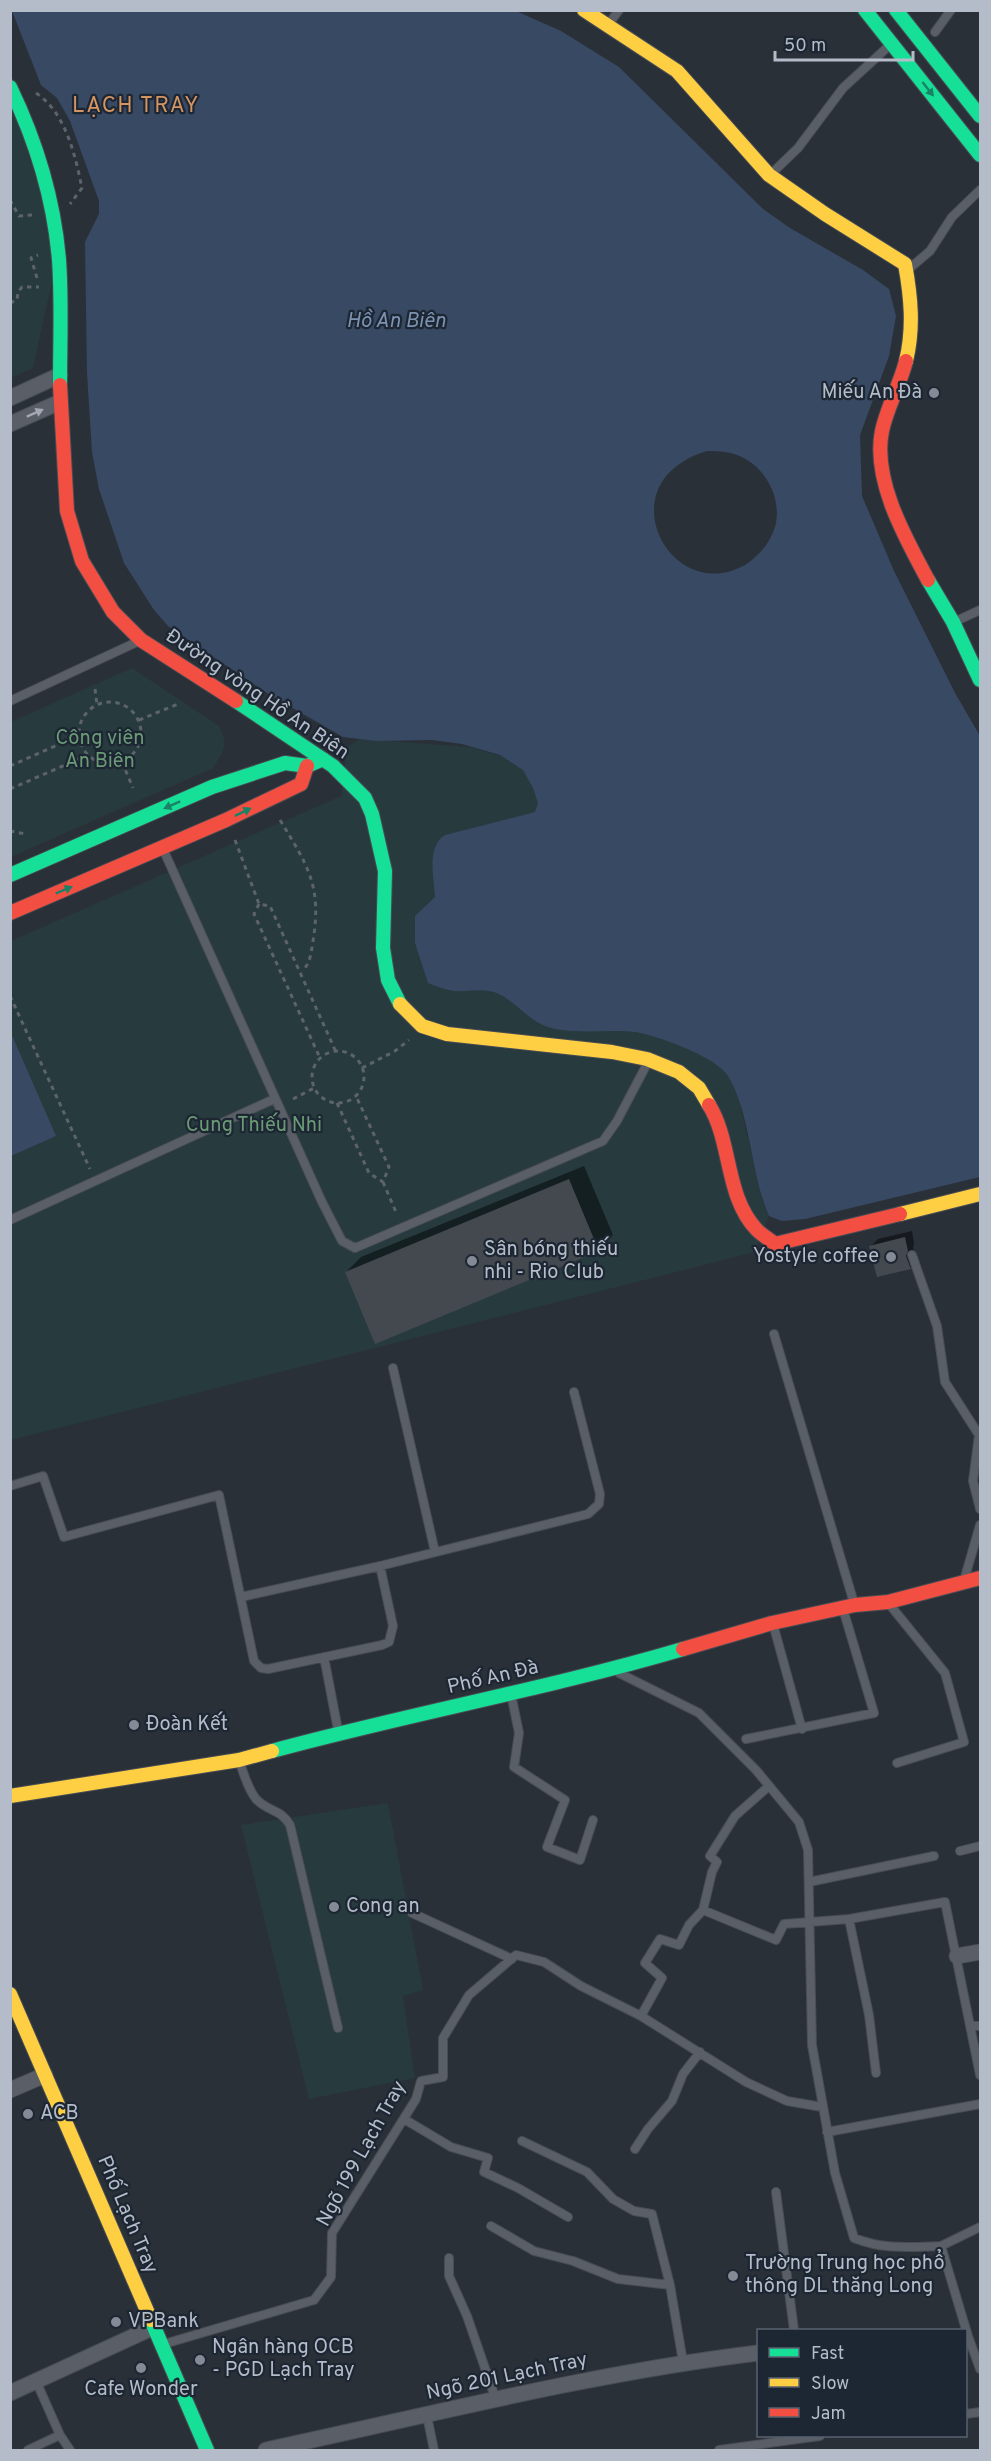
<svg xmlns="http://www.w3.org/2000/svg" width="991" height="2461" font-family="Overpass,sans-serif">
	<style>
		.green { fill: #273a3e }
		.water { fill: #384963; fill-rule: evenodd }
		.shadow { fill: #0007 }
		.building { fill: #444950 }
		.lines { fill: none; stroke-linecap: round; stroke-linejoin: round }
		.lane-casing { stroke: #484c53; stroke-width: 10 }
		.street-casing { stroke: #484c53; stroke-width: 17 }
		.fast-casing { stroke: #484c53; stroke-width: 16 }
		.slow-casing { stroke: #484c53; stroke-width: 16 }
		.jam-casing { stroke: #484c53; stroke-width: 16 }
		.path { stroke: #5d636a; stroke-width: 3; stroke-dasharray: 4.5 4.5; stroke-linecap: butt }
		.lane { stroke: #5a5e66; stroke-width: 8 }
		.street { stroke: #5a5e66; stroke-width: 15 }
		.fast { stroke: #16e098; stroke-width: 14 }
		.slow { stroke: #ffcf43; stroke-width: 14 }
		.jam { stroke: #f24e42; stroke-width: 14 }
		.oneway { fill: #1a8366 }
		.oneway2 { fill: #a2a9b5 }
		.poi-dot { fill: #848b96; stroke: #1d2633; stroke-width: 2 }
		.labels { text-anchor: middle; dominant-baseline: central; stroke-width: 4.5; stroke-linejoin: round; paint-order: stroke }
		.poi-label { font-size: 20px; fill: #b4bcc9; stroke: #1d2633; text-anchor: start }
		.street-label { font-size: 20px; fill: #b4bcc9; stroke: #1d2633 }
		.park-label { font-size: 20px; fill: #6b9a76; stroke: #1d2633 }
		.water-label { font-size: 21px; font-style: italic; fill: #7c92b1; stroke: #1d2633 }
		.quarter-label { font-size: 22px; letter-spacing: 1.5px; fill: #d59563; stroke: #1d2633 }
	</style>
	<rect width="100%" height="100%" fill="#2a3038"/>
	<!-- green -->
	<path class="green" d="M10,96L50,221L52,281L33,368L11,378Z
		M132,668L219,726C229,746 224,750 213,768L11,857V722Z
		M360,739L471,747L538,767L636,1018L732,1068L761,1197L769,1216L755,1252L11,1440V941L341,796L347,747Z
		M388,1803L423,1990L403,1996L415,2078L309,2099L241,1825Z"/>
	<!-- water -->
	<path class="water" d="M12,11H516L561,31L619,67L763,209L790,228L863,270L889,289L896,316L889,356L860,435L862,496L894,571L955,693L980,736V1177L805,1219L782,1221L769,1216C750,1173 751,1114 728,1076C717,1057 656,1035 635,1032C608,1029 573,1035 548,1027C529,1021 517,1003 499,994C485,987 469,992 454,991C446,990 436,986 428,983L415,943V916L435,897C434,877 426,847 445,835L535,812L538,803L533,788L523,770L500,755L462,744L432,740L376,741L343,737L270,695L191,642L168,626L154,610L124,563L99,489L92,452L87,373L85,242L99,214V201L70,121L57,98L41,85ZM707,451C713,451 719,451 725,452C759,456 784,494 775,527C770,543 759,556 745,565C670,607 604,482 707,451Z
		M11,1033L56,1136L11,1156H10Z"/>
	<!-- shadow -->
	<path class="shadow" d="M584,1166L613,1235L598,1250L346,1272L361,1257Z
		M912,1231L914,1243L913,1248L917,1260L910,1268L871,1246L878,1239Z"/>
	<!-- building -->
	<path class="building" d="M569,1179L599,1251L375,1344L345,1272Z
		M905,1237L908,1251L906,1256L911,1269L877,1277L869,1246Z"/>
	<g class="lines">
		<!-- lane casing -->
		<g class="lane-casing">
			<path id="lane" d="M608,25L619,10
				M935,32L951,10
				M771,174L798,148L843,88L890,45
				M910,268L930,251L952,217L980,190
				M954,622L980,610
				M10,701L137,642
				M163,849L322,1202L342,1241L355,1248L603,1141L617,1121L648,1062
				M10,1220L274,1099
				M912,1255L937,1326L945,1382L979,1435L973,1481L980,1509
				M774,1334L854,1603
				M393,1368L435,1552
				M10,1486L43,1476L64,1537L219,1495L254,1661L261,1668L268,1669L382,1645L389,1642L393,1626L380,1566
				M965,1577L980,1525
				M241,1597L380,1566L588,1514L599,1504L600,1494L574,1392
				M890,1605L945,1673L964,1742L897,1763
				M773,1624L802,1729
				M324,1657L338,1730
				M619,1673L699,1713L756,1770L799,1822L808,1850L812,2045L835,2173L854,2238C884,2250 910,2247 941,2246
				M511,1694L519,1733L514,1767L565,1800L547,1847L580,1860L593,1820
				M746,1739L874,1713L843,1609
				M240,1763C244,1775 248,1789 256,1799C268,1812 281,1809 290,1825L338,2028
				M960,1851L980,1846
				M809,1882L934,1856
				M703,1910L776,1940L784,1924L849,1919L869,2015L876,2073
				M412,1913L512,1959
				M849,1919L945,1902L980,2075
				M641,2016L746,2082L787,2101L822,2107
				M971,2026H980
				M404,2119L451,2147L488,2158L484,2172L518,2188L568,2217
				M827,2132L980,2104
				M522,2141L587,2172L613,2199L634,2211L652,2214L670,2285L683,2362
				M635,2149L648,2129L672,2101L683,2074L700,2052
				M776,2192L794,2330
				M491,2226L534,2251L573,2261L618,2279L670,2285
				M980,2227L941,2246L968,2336L980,2369
				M449,2258V2276L467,2316L496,2400
				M164,2344L314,2300L331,2277L332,2233L416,2099L421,2081L443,2077V2038L469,1995L516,1955L544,1962L581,1986L641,2016L662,1978L645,1963L660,1939L679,1945L689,1925L703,1910L712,1872L717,1862L710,1856L735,1816L769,1786
				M36,2381L60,2435L70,2450
				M966,2414L980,2412
				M427,2416L434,2450
				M28,2450L60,2435
				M719,2450L820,2436"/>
		</g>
		<!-- street casing -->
		<g class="street-casing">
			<path id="street" d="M10,398L60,375
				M10,424L60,402
				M957,1956L980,1952
				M10,2090L45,2075
				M10,2393L154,2327
				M266,2450C430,2415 592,2373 758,2353"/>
		</g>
		<!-- fast casing -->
		<g class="fast-casing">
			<path id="fast" d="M865,10L980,155
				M896,10L980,116
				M10,87C36,141 54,200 59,260C62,301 60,343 60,385
				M928,580L953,622L980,680
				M236,701L333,766L365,798L372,814L385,871L383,948L388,980L400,1004
				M10,875L212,787L285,763L307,766L323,759
				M272,1751C408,1714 547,1689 683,1649
				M151,2320L207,2450"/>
		</g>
		<!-- slow casing -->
		<g class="slow-casing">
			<path id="slow" d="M584,10L677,71L769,175L825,214L905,264C911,297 914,328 906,361
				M400,1004L422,1026L447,1034L612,1052L647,1059L679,1072L699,1088L709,1105
				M900,1214L980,1194
				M10,1796L239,1760L272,1751
				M10,1994L151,2320"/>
		</g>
		<!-- jam casing -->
		<g class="jam-casing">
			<path id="jam" d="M906,361C900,385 887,407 882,431C872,480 906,539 928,580
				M60,385L67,511L82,561L113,612L141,640L236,701
				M10,913L226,820L301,784L307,766
				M709,1105C732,1142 725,1197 757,1230C762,1235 769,1239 775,1244L900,1214
				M683,1649L772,1623L855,1605L888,1602L980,1578"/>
		</g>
		<!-- path -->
		<path class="path" d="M36,93C66,113 75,155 82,188L70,204
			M10,200L19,216L32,215
			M37,278L31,258L38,255
			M10,303L17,300L18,292L22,287H39
			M95,689L97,705
			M79 733a31 31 0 1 1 62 0a31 31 0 1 1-62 0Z
			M139,720L178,704
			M122,762L133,788
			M10,766L80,735
			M10,789L88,755
			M280,820C308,866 322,886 313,941C311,952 311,963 302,971
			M10,831L26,834
			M235,840L259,904L270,906L336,1052
			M259,904L254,914L320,1058
			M10,996L90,1169
			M312 1077a26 26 0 1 1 52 0a26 26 0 1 1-52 0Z
			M362,1068L395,1051L409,1040
			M293,1099L314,1088
			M337,1103L369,1173L383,1182L389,1167L356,1096
			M383,1182L396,1212"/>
		<!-- lane -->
		<use href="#lane" class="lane"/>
		<!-- street -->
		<use href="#street" class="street"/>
		<!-- fast -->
		<use href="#fast" class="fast"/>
		<!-- slow -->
		<use href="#slow" class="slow"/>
		<!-- jam -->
		<use href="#jam" class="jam"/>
	</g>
	<!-- one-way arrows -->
	<defs><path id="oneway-solid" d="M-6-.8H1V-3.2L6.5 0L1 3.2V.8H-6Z" transform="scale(1.5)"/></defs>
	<g class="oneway">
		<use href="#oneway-solid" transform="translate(928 89) rotate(52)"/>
		<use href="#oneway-solid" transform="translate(172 805) rotate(156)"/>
		<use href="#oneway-solid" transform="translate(243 812) rotate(-26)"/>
		<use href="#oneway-solid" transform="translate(64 890) rotate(-23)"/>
	</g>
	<use class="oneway2" href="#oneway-solid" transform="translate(35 413) rotate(-24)"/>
	<!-- markers -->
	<g class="poi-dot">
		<circle cx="934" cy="393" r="6"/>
		<circle cx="891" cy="1257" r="6"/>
		<circle cx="472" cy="1261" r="6"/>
		<circle cx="134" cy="1725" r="6"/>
		<circle cx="334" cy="1907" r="6"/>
		<circle cx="28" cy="2114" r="6"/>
		<circle cx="733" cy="2276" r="6"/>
		<circle cx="116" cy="2322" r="6"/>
		<circle cx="200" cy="2360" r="6"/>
		<circle cx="141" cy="2368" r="6"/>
	</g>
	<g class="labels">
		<!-- poi labels -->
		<g class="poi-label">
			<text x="922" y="393" text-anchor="end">Miếu An Đà</text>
			<text x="484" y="1250">Sân bóng thiếu<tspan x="484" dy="23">nhi - Rio Club</tspan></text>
			<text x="879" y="1257" text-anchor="end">Yostyle coffee</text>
			<text x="146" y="1725">Đoàn Kết</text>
			<text x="346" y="1907">Cong an</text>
			<text x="40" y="2114">ACB</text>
			<text x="745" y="2264">Trường Trung học phổ<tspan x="745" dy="23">thông DL thăng Long</tspan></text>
			<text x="128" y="2322">VPBank</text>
			<text x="212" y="2348">Ngân hàng OCB<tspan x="212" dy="23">- PGD Lạch Tray</tspan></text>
			<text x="141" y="2390" text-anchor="middle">Cafe Wonder</text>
		</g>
		<!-- street labels -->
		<g class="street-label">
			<text transform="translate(257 695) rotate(34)">Đường vòng Hồ An Biên</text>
			<text transform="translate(493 1678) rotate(-13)">Phố An Đà</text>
			<text transform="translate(362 2154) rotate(-61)">Ngõ 199 Lạch Tray</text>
			<text transform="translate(127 2215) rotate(67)">Phố Lạch Tray</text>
			<text transform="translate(507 2377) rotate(-12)">Ngõ 201 Lạch Tray</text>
		</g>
		<!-- park labels -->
		<g class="park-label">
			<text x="100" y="739">Công viên<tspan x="100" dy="23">An Biên</tspan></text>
			<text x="254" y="1126">Cung Thiếu Nhi</text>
		</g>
		<!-- water labels -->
		<g class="water-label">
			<text x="396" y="321">Hồ An Biên</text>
		</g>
		<!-- quarter labels -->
		<g class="quarter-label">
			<text x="136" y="106">LẠCH TRAY</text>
		</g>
	</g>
	<!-- border -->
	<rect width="991" height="2461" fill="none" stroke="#b4bcc9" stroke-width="24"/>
	<!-- legend -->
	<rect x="757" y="2329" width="210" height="108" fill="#1d2633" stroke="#59626f" stroke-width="1.5"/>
	<rect x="769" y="2348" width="30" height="9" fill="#16e098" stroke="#59626f" stroke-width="1.5"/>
	<text x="811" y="2359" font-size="18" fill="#b4bcc9">Fast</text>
	<rect x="769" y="2378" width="30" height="9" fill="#ffcf43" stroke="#59626f" stroke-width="1.5"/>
	<text x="811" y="2389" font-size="18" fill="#b4bcc9">Slow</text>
	<rect x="769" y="2408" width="30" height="9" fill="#f24e42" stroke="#59626f" stroke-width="1.5"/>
	<text x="811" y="2419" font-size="18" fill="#b4bcc9">Jam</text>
	<!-- scale -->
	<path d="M775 51v9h138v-9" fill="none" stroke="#b4bcc9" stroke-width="3"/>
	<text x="784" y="51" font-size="18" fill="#b4bcc9" stroke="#1d2633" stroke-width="4.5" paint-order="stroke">50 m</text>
</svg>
